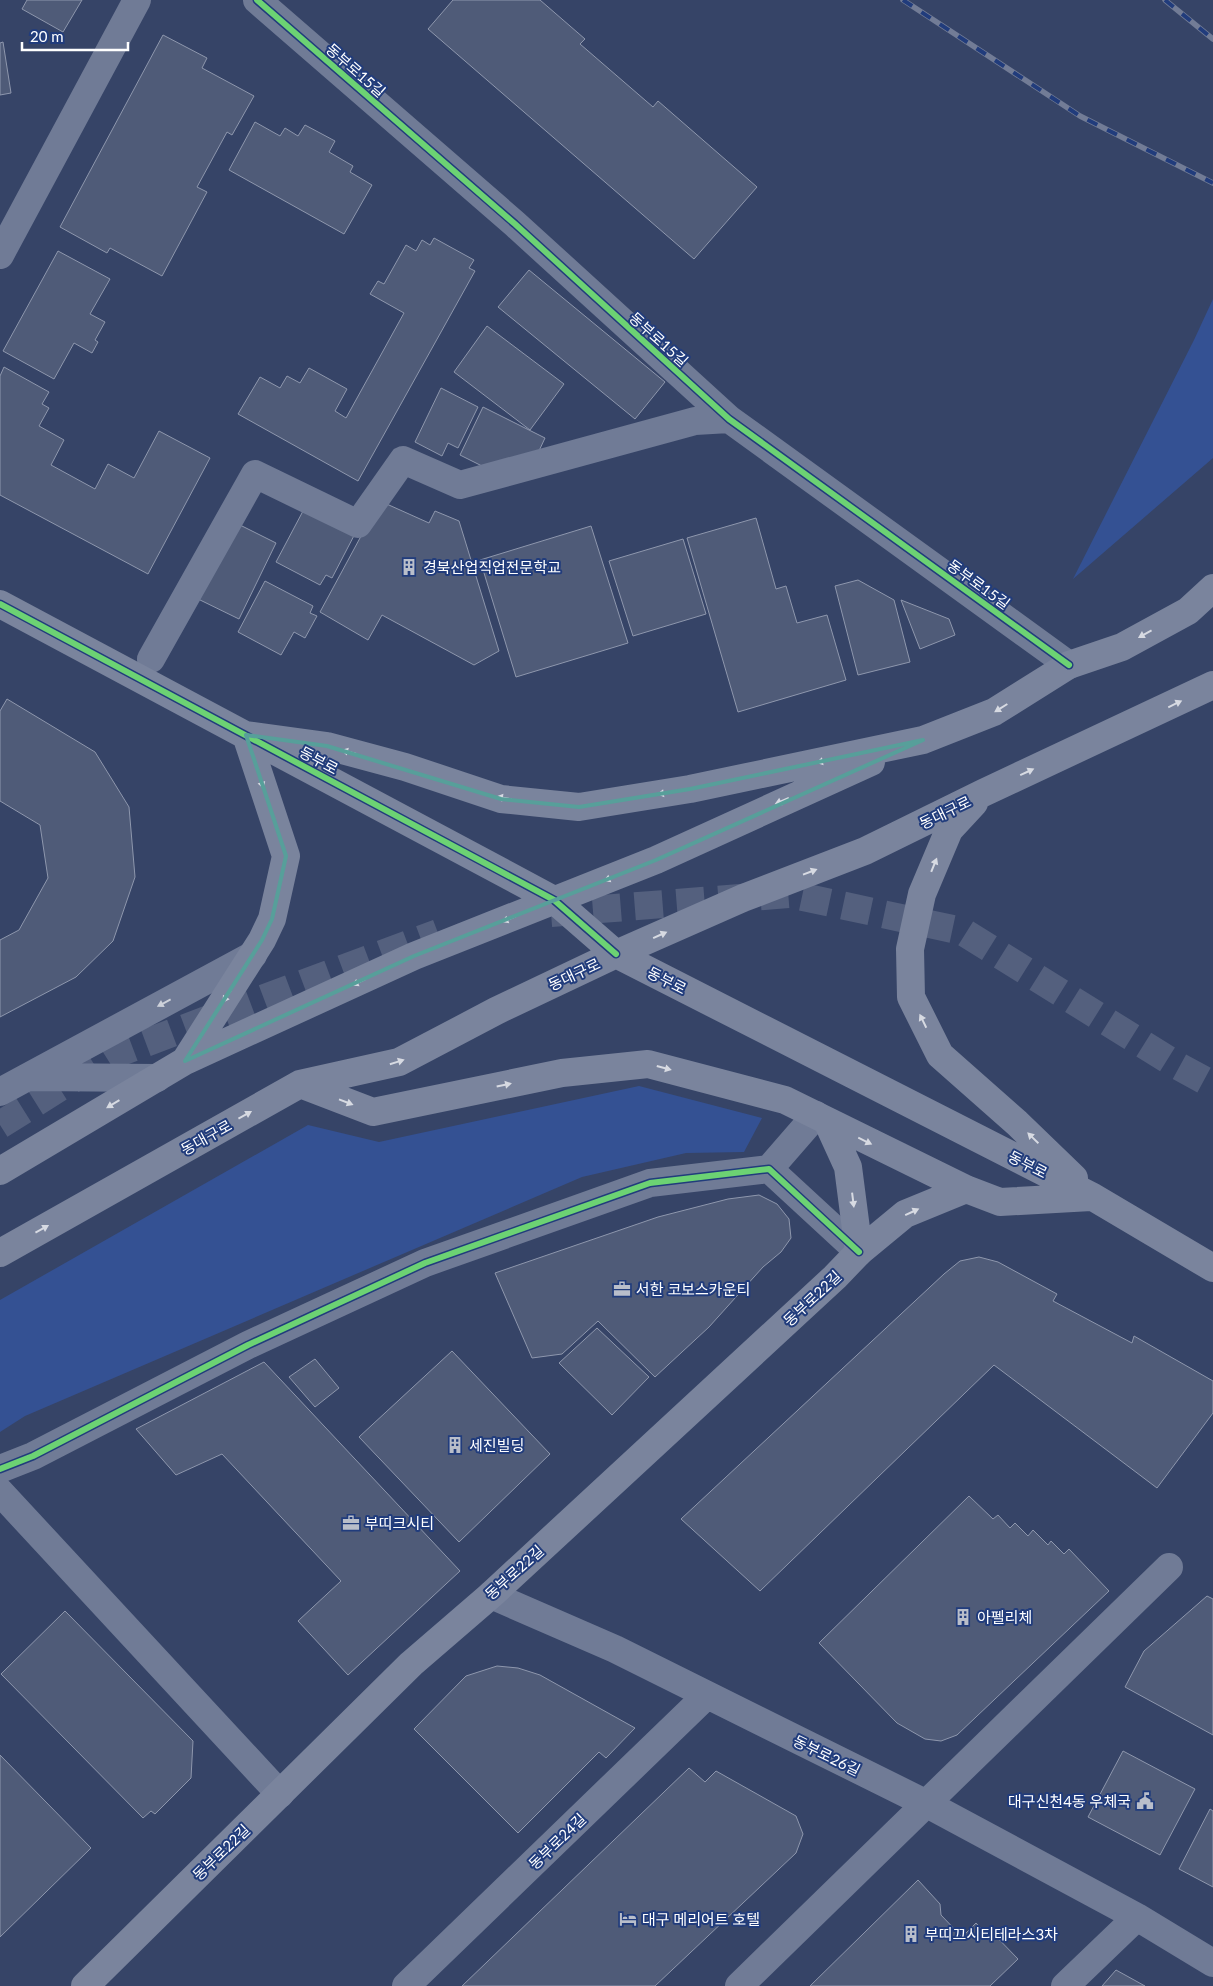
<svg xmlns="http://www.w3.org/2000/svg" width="1213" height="1986" font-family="Lato,'Noto Sans KR',sans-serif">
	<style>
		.green { fill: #345193 }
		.building { fill: #4f5b78; stroke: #8e97ad }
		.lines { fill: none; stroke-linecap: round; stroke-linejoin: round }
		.minor-tunnel { stroke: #54607e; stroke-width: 28; stroke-dasharray: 28 14; stroke-linecap: butt }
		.minor { stroke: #707b96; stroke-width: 28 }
		.major { stroke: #7a849d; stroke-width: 28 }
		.rail-casing { stroke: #727c96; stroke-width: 5.5 }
		.rail { stroke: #213c7c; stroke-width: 4; stroke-dasharray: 11; stroke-linecap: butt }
		.cycleway-casing { stroke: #213c7c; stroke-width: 9 }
		.cycleway { stroke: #6cd273; stroke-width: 6 }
		.oneway { fill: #d7dae2 }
		.oneway2 { fill: #cdd1da }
		.marked { fill: none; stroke: #579f9a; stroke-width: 4; stroke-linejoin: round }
		.labels { text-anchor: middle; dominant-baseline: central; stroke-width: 4; stroke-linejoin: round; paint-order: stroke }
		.street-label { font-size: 15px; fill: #fff; stroke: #213c7c }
		.poi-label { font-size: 15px; fill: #fff; stroke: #213c7c; text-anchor: start }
	</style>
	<rect width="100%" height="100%" fill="#364467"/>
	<!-- green -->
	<path class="green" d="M1213,299V458L1073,579L1194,340Z
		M639,1086L762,1118L744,1152L686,1153L582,1177L25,1416L0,1432V1300L308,1125L379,1142Z"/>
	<!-- building -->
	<path class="building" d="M27,0H82L63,32L22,9Z
		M453,0H540L585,39L580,44L653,107L658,101L757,187L694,259L428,29Z
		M163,35L207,58L202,68L254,96L232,135L227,132L197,187L207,192L162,276L110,248L107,253L60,227Z
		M3,42L11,93L0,95V43Z
		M255,122L280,136L285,128L298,136L305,125L335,141L329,152L353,166L350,172L372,185L344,234L229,170Z
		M434,238L474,260L469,268L475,271L358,481L238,414L260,377L280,388L287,376L300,383L309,368L347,389L335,411L346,418L404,313L370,294L378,281L384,284L406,245L416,251L422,240L430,245Z
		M58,251L110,279L90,314L105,322L95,340L98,342L92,353L74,343L54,379L3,351Z
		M529,270L665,382L635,419L498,307Z
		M487,326L564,384L530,430L454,372Z
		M4,367L49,392L42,404L49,408L39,426L64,440L51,465L95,489L108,464L134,478L159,431L210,458L148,574L0,495V376Z
		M441,388L478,407L458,448L448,443L442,456L415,442Z
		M483,407L545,438L538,453L486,468L460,455Z
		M380,501L429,523L435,511L459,521L499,651L474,665L382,615L368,640L320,612Z
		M303,511L359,526L332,578L326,575L320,585L276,562Z
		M756,518L776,589L786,586L797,623L827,615L846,680L738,712L687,538Z
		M234,522L276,543L239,619L196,598Z
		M591,526L628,643L516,677L480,560Z
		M683,539L706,614L633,636L609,561Z
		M858,580L894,600L910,662L858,675L835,586Z
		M265,581L313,606L310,613L317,616L305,638L294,632L281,655L238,632Z
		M901,600L949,619L955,635L920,649Z
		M7,699L95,752L129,807L135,877L113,941L76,977L0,1017V940L19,930L48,878L40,825L0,801V711Z
		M759,1195L777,1204L789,1219L791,1238L781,1252L763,1267L709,1327L655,1377L598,1321L562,1354L532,1358L495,1273L658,1217L728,1199Z
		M979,1257L998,1262L1057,1294L1053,1301L1132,1343L1134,1336L1213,1381V1413L1157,1488L994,1365L760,1591L681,1519L944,1274L960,1261Z
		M597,1328L649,1377L612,1415L559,1363Z
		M452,1351L550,1454L459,1542L359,1437Z
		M315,1359L339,1388L315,1407L289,1377Z
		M264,1362L460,1571L348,1675L298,1621L341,1581L222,1454L176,1475L136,1429Z
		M969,1496L993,1519L998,1515L1010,1528L1015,1523L1028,1536L1033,1530L1048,1545L1051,1541L1064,1554L1069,1549L1109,1591L957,1735L941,1741L925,1739L897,1723L819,1643Z
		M1207,1596L1213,1599V1735L1125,1687L1144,1651Z
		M65,1611L193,1741L191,1778L155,1814L151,1811L143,1818L1,1674Z
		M497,1666L518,1668L540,1675L635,1728L606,1758L599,1752L518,1833L414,1729L466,1676Z
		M1123,1751L1195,1789L1160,1855L1088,1817Z
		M0,1755L91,1848L0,1937Z
		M689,1768L705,1782L716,1771L796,1816L803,1834L796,1853L655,1986H462Z
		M1210,1809L1213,1811V1887L1179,1869Z
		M918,1880L940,1904L941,1915L962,1937L976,1923L983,1931L987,1927L1018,1959L990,1986H810Z
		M1116,1970L1145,1986H1102Z"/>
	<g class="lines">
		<!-- minor-tunnel -->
		<path class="minor-tunnel" d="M551,913L789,894L962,931L1178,1066L1213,1085
			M0,1125L108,1057L438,933"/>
		<!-- minor -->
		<path class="minor" d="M257,0L515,224L729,419L1069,665
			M0,255L137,0
			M151,659L255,474L358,524L403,460L460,485L695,421L729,419
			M29,1077L157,1078
			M0,1092L253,955
			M769,1169L816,1115
			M0,1469L33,1456L248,1345L425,1263L650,1183L769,1169L859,1252
			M0,1492L280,1794
			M491,1595L615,1649L927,1804L1137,1917L1213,1963
			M406,1986L707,1695
			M739,1986L1169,1567
			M1065,1986L1137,1917"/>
		<!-- major -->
		<path class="major" d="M0,604L554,900L616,954L1093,1197L1213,1268
			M974,803L949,830L922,894L910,949L911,997L940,1055L1017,1123L1074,1178
			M185,1061L262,940L272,919L286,856L246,735L327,746L405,767L501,799L579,807L690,789L923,740L994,712L1069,665L1122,647L1188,611L1213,588
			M300,1084L373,1112L562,1073L648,1064L785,1100L966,1189L1000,1202L1091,1197
			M827,1121L848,1167L859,1252
			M0,1171L185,1061L414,956L656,860L871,762
			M0,1253L300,1084L399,1062L496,1011L616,954L743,898L865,851L983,793L1213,685
			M85,1986L411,1664L491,1595L835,1277L859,1252L905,1214L966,1189"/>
		<!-- rail casing -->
		<g class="rail-casing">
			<path id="rail" d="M903,0L1080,116L1213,183
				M1165,0L1213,39"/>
		</g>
		<!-- rail -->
		<use href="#rail" class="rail"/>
		<!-- cycleway casing -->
		<g class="cycleway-casing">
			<path id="cycleway" d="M257,0L515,224L729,419L1069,665
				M0,604L554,900L616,954
				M0,1469L33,1456L248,1345L425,1263L650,1183L769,1169L859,1252"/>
		</g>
		<!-- cycleway -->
		<use href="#cycleway" class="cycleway"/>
	</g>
	<!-- one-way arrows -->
	<defs><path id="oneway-solid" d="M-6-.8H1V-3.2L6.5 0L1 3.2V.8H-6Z" transform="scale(1.25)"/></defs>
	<g class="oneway">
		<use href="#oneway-solid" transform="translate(1145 634) rotate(151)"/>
		<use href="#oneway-solid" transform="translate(1175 704) rotate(-26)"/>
		<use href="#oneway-solid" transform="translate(1001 708) rotate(148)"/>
		<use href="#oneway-solid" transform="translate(349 752) rotate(-165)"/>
		<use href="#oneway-solid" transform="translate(824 761) rotate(168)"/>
		<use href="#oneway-solid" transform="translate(1027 772) rotate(-25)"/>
		<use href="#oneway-solid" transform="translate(261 781) rotate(72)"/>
		<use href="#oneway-solid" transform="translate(665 793) rotate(171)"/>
		<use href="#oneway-solid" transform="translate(504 798) rotate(-170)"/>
		<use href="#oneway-solid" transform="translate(782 801) rotate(156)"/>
		<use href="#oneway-solid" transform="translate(934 865) rotate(-68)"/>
		<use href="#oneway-solid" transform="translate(810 872) rotate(-21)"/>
		<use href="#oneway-solid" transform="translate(611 878) rotate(158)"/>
		<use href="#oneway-solid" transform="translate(509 919) rotate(158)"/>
		<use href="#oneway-solid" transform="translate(660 935) rotate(-24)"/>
		<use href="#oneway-solid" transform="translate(359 982) rotate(155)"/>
		<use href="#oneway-solid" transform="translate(227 996) rotate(123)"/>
		<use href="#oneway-solid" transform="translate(923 1021) rotate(-116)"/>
		<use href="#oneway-solid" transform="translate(397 1062) rotate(-18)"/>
		<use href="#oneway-solid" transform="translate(664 1068) rotate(15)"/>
		<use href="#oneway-solid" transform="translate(504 1085) rotate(-12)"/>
		<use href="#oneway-solid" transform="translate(346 1102) rotate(21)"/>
		<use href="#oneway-solid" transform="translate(113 1104) rotate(149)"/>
		<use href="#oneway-solid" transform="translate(245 1115) rotate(-29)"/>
		<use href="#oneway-solid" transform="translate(1033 1138) rotate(-136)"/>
		<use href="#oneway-solid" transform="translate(865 1141) rotate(26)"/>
		<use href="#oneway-solid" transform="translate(853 1200) rotate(83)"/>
		<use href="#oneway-solid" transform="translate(912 1212) rotate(-25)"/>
		<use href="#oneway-solid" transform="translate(42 1229) rotate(-29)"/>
	</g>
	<use class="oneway2" href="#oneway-solid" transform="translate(164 1003) rotate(152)"/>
	<!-- marked area -->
	<path class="marked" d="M246,735L327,746L501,799L579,807L690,789L923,740L656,860L414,956L185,1061L262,940L272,919L286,856Z"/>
	<!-- icons -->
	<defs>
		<g id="building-bare" transform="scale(1.35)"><path d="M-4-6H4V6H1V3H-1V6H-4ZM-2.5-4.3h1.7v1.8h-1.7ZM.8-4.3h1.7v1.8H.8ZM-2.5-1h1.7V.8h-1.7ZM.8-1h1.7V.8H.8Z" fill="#b9beca" stroke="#213c7c" stroke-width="2.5" paint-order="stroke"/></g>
		<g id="office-bare" transform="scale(1.35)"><path d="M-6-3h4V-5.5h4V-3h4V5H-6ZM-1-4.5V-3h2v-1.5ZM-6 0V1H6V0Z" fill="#b9beca" stroke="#213c7c" stroke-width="2.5" paint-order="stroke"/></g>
		<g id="civic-bare" transform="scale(1.35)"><path d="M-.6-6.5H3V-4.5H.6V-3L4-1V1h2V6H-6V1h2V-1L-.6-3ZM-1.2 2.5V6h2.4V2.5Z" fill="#b9beca" stroke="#213c7c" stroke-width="2.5" paint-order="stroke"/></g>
		<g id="hotel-bare" transform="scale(1.35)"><path d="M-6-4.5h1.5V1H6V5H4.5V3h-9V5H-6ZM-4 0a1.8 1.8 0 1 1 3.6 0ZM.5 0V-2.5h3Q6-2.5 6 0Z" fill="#b9beca" stroke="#213c7c" stroke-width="2.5" paint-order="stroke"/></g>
	</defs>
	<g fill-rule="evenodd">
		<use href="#building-bare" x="409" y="567"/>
		<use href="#office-bare" x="622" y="1289"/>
		<use href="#building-bare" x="455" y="1445"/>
		<use href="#office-bare" x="351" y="1523"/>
		<use href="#building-bare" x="963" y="1617"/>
		<use href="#civic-bare" x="1145" y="1801"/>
		<use href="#hotel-bare" x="628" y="1919"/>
		<use href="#building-bare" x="911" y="1934"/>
	</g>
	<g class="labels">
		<!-- street labels -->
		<g class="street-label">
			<text transform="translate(356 70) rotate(41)">동부로15길</text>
			<text transform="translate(659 339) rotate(42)">동부로15길</text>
			<text transform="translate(979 584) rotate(36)">동부로15길</text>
			<text transform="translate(319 760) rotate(28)">동부로</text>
			<text transform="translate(945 812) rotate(-26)">동대구로</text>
			<text transform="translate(574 974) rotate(-25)">동대구로</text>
			<text transform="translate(667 980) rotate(27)">동부로</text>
			<text transform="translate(206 1137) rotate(-29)">동대구로</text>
			<text transform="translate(1028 1164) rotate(27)">동부로</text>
			<text transform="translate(812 1298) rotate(-43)">동부로22길</text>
			<text transform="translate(514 1572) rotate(-42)">동부로22길</text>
			<text transform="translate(827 1755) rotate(26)">동부로26길</text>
			<text transform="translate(557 1841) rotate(-44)">동부로24길</text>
			<text transform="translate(221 1852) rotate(-44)">동부로22길</text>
		</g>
		<!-- poi labels -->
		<g class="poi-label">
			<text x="423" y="567">경북산업직업전문학교</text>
			<text x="636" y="1289">서한 코보스카운티</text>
			<text x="469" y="1445">세진빌딩</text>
			<text x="365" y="1523">부띠크시티</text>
			<text x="977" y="1617">아펠리체</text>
			<text x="1131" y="1801" text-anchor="end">대구신천4동 우체국</text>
			<text x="642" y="1919">대구 메리어트 호텔</text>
			<text x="925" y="1934">부띠끄시티테라스3차</text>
		</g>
	</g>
	<!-- scale -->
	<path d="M22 42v8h106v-8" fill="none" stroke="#ffffff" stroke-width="2.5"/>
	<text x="30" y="42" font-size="15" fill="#ffffff" stroke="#213c7c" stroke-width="4" paint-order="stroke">20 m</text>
</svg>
